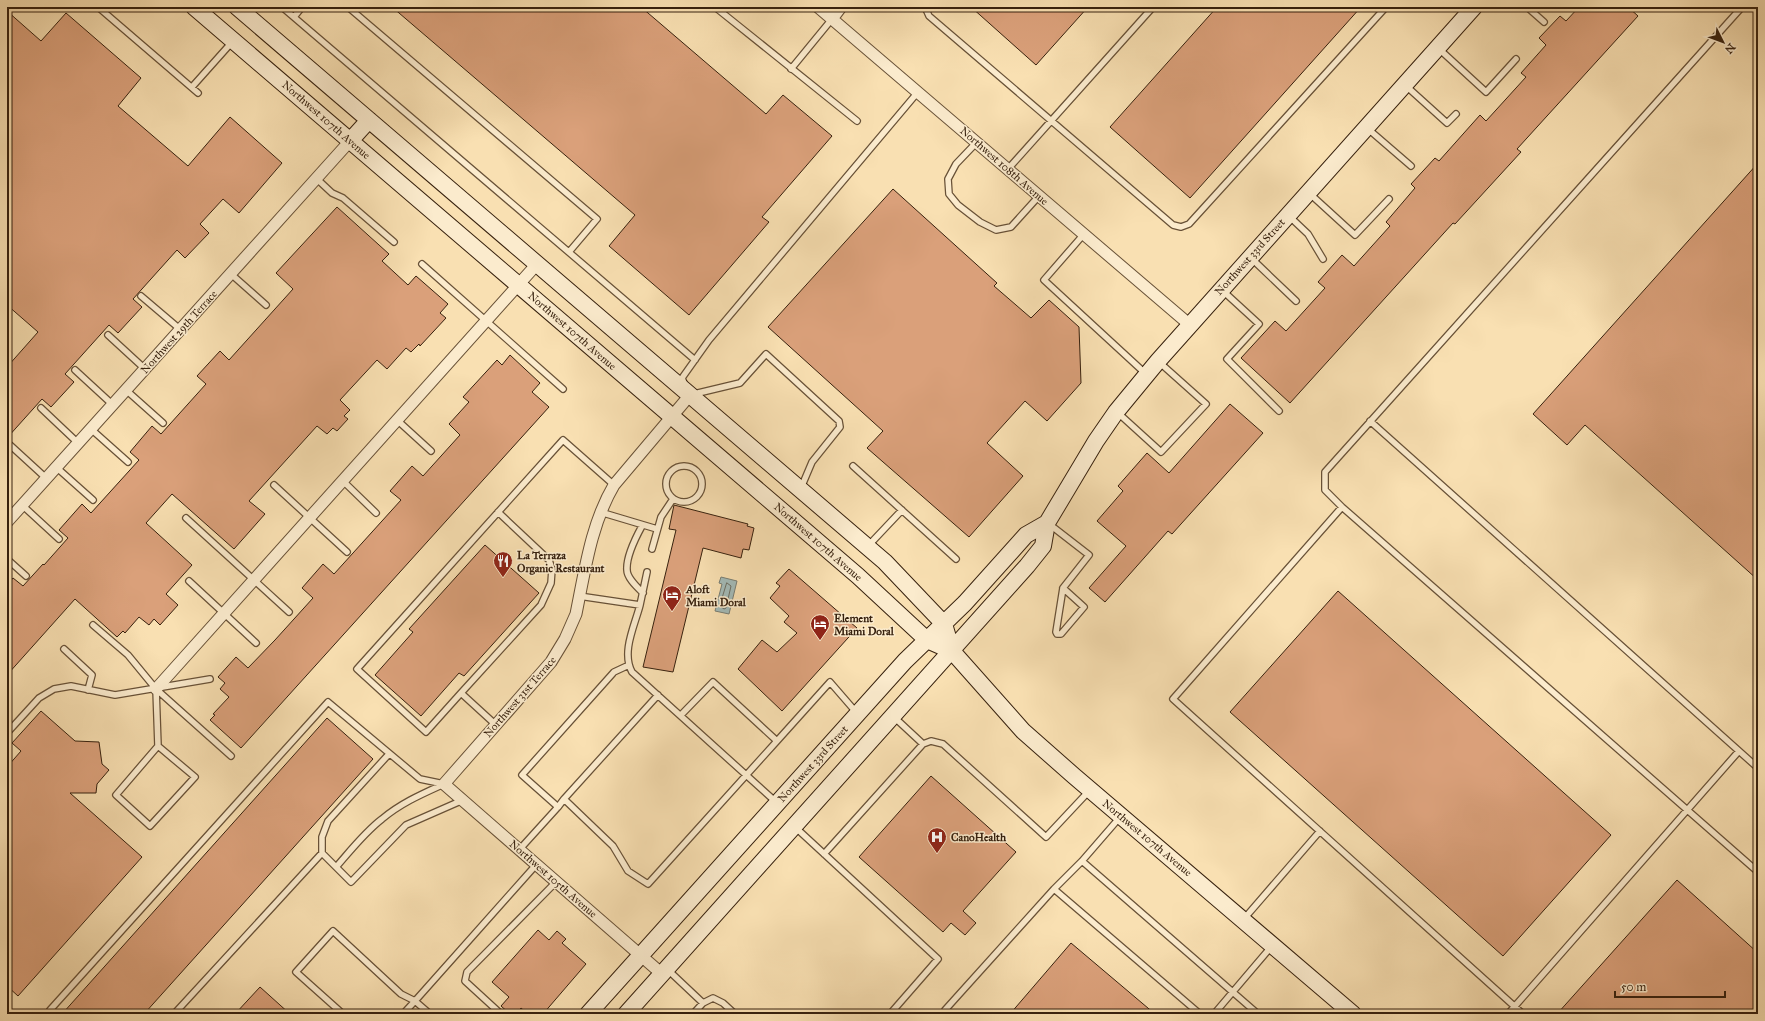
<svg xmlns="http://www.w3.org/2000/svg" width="1765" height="1021" font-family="'IM FELL Great Primer',serif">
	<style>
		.water { fill: #a3bab7; stroke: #787d73 }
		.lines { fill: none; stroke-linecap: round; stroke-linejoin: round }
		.shore { stroke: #6d6e62; stroke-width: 1 }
		.building { fill: #daa07a; stroke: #37210e }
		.lane-casing { stroke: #685137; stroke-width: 8 }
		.street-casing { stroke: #685137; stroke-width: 13 }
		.secondary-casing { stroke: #37210e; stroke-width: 18 }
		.lane { stroke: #fbebcd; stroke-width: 5.5 }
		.street { stroke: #fbebcd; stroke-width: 11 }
		.secondary { stroke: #fbebcd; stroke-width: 16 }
		.labels { text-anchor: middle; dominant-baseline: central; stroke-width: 3; stroke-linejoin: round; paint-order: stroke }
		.street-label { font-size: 11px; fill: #37210e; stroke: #fbebcd }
		.poi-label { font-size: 11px; font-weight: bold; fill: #37210e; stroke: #fbebcd; text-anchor: start }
	</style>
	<rect width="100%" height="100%" fill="#f9e0b2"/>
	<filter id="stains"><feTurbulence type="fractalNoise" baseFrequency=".005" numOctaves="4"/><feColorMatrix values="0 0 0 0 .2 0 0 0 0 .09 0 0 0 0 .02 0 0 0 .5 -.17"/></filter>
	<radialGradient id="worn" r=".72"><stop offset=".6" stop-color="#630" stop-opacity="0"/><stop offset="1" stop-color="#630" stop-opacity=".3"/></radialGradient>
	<!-- water -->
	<path class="water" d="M721,577L737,581L729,614L715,611L722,584L719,583Z"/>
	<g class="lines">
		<!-- shore -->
		<path class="shore" d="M727,583L731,586L726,608L724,609L720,606Z"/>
	</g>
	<!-- building -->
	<path class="building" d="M392,7H641L766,114L783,95L832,136L762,217L769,222L689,315L609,246L635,215Z
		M971,7H1088L1036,65Z
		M1217,7H1361L1190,198L1110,127Z
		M1579,7H1628L1638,16L1517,149L1521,152L1455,224L1453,223L1290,403L1241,358L1275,321L1286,331L1325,288L1318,282L1342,255L1354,266L1390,226L1386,222L1415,188L1411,184L1435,158L1439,161L1480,115L1486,121L1526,77L1521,73L1546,45L1539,38L1560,16L1566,21Z
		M7,11L41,41L66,13L141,78L118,106L188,166L230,117L282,163L239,213L223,199L200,224L209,233L185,258L177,250L133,299L142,307L118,333L109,325L65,374L74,382L51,407L42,399L7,438V367L38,332L7,305Z
		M1758,163V580L1585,425L1567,445L1533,414Z
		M893,189L997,283L994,286L1031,318L1049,300L1079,327L1081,383L1047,421L1025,401L987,443L1023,476L969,537L867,448L883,431L768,327Z
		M337,207L389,254L382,261L408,285L416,276L448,304L440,313L446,318L420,346L419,344L411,352L406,348L387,369L377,360L340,400L350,410L344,416L348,419L337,431L333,428L327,434L317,426L249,501L265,514L234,549L172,494L146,523L192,565L166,594L178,605L160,625L154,619L149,625L139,617L125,633L123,631L117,637L75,599L7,675V585L13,578L23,586L43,564L44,565L68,538L59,530L82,504L91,513L139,460L130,452L152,426L161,434L206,384L197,376L220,351L229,360L293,289L276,273Z
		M510,355L540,383L532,392L549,407L241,748L210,720L215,715L213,714L229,697L220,689L225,683L218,677L236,657L248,668L275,640L313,598L302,588L323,564L334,574L401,500L390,491L412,466L423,476L460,435L449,424L469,402L463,397L497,360L502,365Z
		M1230,404L1263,433L1172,534L1168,531L1105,602L1089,588L1126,546L1097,521L1123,491L1118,486L1147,453L1169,473Z
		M674,505L748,524L747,526L754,528L749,550L743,549L741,558L703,548L673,672L643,667L676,530L669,529Z
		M485,545L539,593L464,676L459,673L421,716L375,675L413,632L409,629Z
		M789,569L857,628L782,711L738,669L762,640L777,652L797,633L784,622L789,616L770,598L780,586L776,583Z
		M1338,591L1611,835L1503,956L1230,712Z
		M41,711L75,741L99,742L102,764L109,770L97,784L96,793H70L142,857L18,996L7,986V767L21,751L12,743Z
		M327,718L373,759L144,1014H62Z
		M931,776L1016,852L963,911L976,923L965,935L951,923L943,932L859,857Z
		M1677,880L1758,953V1014H1557Z
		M538,930L549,940L557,931L566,939L562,943L586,964L543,1014H528L521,1008L516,1014H510L501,1006L509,997L492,982Z
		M1071,943L1155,1014H1010Z
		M260,987L290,1014H235Z"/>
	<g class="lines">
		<!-- lane casing -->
		<g class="lane-casing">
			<path id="lane" d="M98,7L198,93
				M282,7L695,360
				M348,7L597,219L569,252
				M715,7L857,121
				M925,7L929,16L1173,225L1181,227L1189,224L1386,7
				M1527,7L1544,22
				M1742,7L1325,472V490L1342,507L1758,872
				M294,17L302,7
				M1438,48L1486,92L1516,59
				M791,69L832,19
				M1405,85L1447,123L1456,114
				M192,87L233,41
				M1367,128L1411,166
				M977,142L956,164L948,179L949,194L958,205L980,222L996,230L1011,227L1039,196
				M1008,169L1153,7
				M317,179L332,193L343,198L394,242
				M1309,193L1355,235L1389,199
				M1290,217L1308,234L1323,259
				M1084,234L1044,280L1146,374
				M1252,259L1296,301
				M422,264L563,389
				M231,274L266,305
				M1223,291L1259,324L1227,359L1279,411
				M141,296L181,330
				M108,335L145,369
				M75,370L113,405
				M684,383L682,378L709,340L918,92
				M126,390L163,423
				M694,394L740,383L766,354L839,421L840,427L812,462L801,488
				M41,408L78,443
				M1117,412L1161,452L1206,404L1159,362
				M397,420L431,451
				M1370,421L1758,768
				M91,429L128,462
				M10,445L46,478
				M666 484a18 18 0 1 1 36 0a18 18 0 1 1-36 0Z
				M853,466L956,559
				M56,467L93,500
				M343,481L376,513
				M274,485L347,552
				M22,505L59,539
				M1342,507L1173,699L1523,1014
				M600,512L657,529
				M186,518L289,612
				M1049,524L1089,555L1063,588L1056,632L1057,634H1061L1084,607L1063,588
				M642,526C636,537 626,557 627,570C627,578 637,587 643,593
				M868,546L902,510
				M652,549L661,517L673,499
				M7,559L26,576
				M189,581L256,643
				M579,596L640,605C635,625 621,652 632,672L776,802
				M640,605L647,572
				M93,625L128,655L156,689L231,756
				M64,649L92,675L88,690
				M156,689L158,746L116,795L150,826L195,777L158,746
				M461,693L541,605L551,583L552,569L549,560L498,512
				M894,717L923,744L931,741L943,744L1046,837L1090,790
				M496,725L461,693L426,732L357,669L563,440L614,485
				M7,733L39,698L54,689L71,686L115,695L210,679
				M777,741L830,682L856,712
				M564,799L658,695
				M558,807L564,799L613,846L628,871L648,884L777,741L713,682L681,715
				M1121,816L1082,861L1054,889L1200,1014
				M795,827L938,959L890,1014
				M519,850L558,807L522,775L614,672L629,665
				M322,853V837L328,821L389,754
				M824,854L923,744
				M1082,861L1258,1014
				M337,866C351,850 365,832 382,819C401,803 422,794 444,784
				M1243,920L1320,831
				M668,970L703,1003
				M54,1014L50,1010L328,702L420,779L444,784
				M174,1014L322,853L351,882L406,825L463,800
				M343,1014L296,972L333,931L401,994L415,1001L403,1014
				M430,1014L415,1001L536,865
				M501,1014L465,981L467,972L556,882
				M693,1014L703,1003L713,998L723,1003L735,1014
				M944,1014L945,1010L954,1000L1054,889
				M1214,1014L1271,947
				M1508,1014L1739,751"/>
		</g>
		<!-- street casing -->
		<g class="street-casing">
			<path id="street" d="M818,7L1190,325
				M832,19L841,7
				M7,522L350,141
				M156,689L537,264
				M662,974L444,784L551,662L565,639L576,614C585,570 591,524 614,485L690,395"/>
		</g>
		<!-- secondary casing -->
		<g class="secondary-casing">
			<path id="secondary" d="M194,7L858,576L927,640L952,651
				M237,7L885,562L944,624L952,651L1023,731L1074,776L1353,1014
				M350,141L369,120
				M588,1014L905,661L965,603L1026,535L1047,523
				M626,1014L1027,566L1043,546L1047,523L1096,441L1116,412L1158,361L1474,7"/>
		</g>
		<!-- lane -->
		<use href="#lane" class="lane"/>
		<!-- street -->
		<use href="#street" class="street"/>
		<!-- secondary -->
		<use href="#secondary" class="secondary"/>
	</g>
	<!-- icons -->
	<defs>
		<g id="restaurant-pin" transform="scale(1)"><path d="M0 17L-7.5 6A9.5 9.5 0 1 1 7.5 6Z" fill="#8f2418" stroke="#fbebcd"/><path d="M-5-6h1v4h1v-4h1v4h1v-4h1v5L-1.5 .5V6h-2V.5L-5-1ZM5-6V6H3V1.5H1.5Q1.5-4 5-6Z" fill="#fff"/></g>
		<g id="hotel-pin" transform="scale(1)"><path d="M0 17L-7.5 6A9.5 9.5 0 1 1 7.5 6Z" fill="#8f2418" stroke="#fbebcd"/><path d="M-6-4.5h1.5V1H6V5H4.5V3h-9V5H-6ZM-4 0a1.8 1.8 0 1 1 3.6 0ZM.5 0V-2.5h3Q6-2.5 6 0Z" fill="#fff"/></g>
		<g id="hospital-pin" transform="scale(1)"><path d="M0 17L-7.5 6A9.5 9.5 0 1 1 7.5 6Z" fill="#8f2418" stroke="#fbebcd"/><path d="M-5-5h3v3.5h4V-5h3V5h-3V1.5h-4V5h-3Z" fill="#fff"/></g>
	</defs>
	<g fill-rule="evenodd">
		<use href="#restaurant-pin" x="503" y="561"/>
		<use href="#hotel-pin" x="672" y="595"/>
		<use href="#hotel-pin" x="820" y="624"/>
		<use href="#hospital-pin" x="937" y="837"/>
	</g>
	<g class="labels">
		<!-- street labels -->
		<g class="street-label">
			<text transform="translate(326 120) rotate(41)">Northwest 107th Avenue</text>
			<text transform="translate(1004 166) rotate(41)">Northwest 108th Avenue</text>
			<text transform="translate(1250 257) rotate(-48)">Northwest 33rd Street</text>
			<text transform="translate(572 331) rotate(41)">Northwest 107th Avenue</text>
			<text transform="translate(179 332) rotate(-48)">Northwest 29th Terrace</text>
			<text transform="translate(818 542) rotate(41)">Northwest 107th Avenue</text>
			<text transform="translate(520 697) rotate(-49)">Northwest 31st Terrace</text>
			<text transform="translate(813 764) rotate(-48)">Northwest 33rd Street</text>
			<text transform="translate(1147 838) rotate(40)">Northwest 107th Avenue</text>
			<text transform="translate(553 879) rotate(41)">Northwest 105th Avenue</text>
		</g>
		<!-- poi labels -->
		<g class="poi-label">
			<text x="517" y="555">La Terraza<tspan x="517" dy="13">Organic Restaurant</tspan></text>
			<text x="686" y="589">Aloft<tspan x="686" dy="13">Miami Doral</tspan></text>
			<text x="834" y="618">Element<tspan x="834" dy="13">Miami Doral</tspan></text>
			<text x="951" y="837">CanoHealth</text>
		</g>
	</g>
	<!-- margin -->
	<rect width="1765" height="1021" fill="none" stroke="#f9e0b2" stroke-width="24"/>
	<rect x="8" y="8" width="1749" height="1005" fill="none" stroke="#37210e" stroke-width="2"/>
	<rect x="12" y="12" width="1741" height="997" fill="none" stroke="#37210e"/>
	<!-- north arrow -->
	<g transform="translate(1723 42) rotate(132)" stroke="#fbebcd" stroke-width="3" paint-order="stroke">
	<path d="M0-3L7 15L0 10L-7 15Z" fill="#37210e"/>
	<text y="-6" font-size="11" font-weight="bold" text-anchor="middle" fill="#37210e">N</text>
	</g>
	<!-- scale -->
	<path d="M1615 991v6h110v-6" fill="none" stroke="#37210e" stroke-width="2"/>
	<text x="1621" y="991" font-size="12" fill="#37210e" stroke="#fbebcd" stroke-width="3" paint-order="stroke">50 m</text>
	<rect width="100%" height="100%" filter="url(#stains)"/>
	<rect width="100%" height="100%" fill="url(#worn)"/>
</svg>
